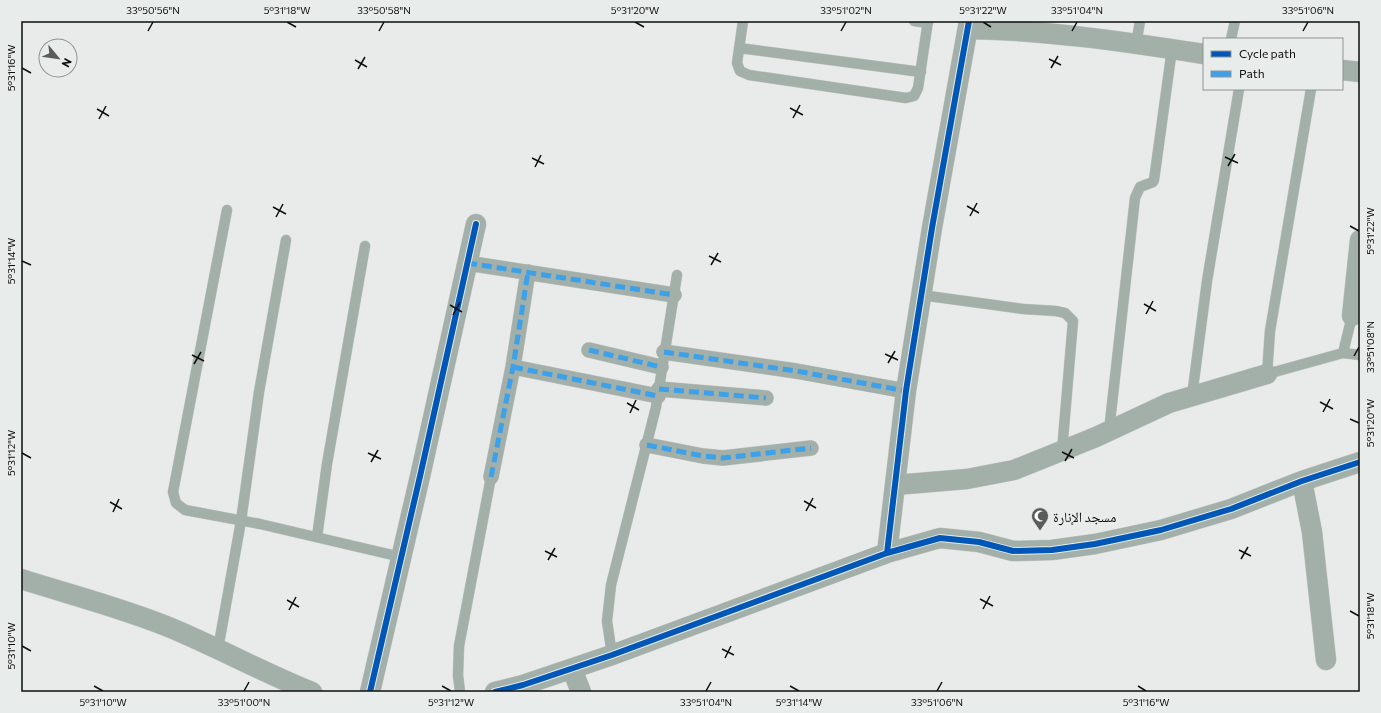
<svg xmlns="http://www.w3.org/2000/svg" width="1381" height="713" font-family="Commissioner,'Noto Naskh Arabic',sans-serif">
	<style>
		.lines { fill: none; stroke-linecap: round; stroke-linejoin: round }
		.service-casing { stroke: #c6c8c7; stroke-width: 11 }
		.pedestrian-casing { stroke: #c6c8c7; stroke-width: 16 }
		.minor-casing { stroke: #c6c8c7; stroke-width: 21 }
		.service { stroke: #a3afa9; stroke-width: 10 }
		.pedestrian { stroke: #a3afa9; stroke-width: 15 }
		.minor { stroke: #a3afa9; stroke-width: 20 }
		.quiet { stroke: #3ca1e9; stroke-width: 5; stroke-dasharray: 10 5; stroke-linecap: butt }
		.cycleway-casing { stroke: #e8ecea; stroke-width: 8 }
		.cycleway { stroke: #0057b8; stroke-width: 6 }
		.ticks { fill: none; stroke: #0d0e0e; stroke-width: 1.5 }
		.labels { text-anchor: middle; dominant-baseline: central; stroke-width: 4; stroke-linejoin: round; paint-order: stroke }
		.poi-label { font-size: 14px; fill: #0d0e0e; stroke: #e8ecea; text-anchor: start }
		.neatline { fill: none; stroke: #0d0e0e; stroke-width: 1.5 }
		.ticks-label { font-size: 10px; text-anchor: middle; fill: #0d0e0e }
	</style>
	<rect width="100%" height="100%" fill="#e9ebea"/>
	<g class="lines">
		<!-- service casing -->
		<g class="service-casing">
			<path id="service" d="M743,21L737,63L740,71L749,75L906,98L914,96L918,88L928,21
				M914,21L928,23
				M1231,39L1235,21
				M1136,45L1140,21
				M739,48L921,72
				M1311,89L1270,331L1267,374L1343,353L1360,355
				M227,210L173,492L176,503L185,510L260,524L401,557
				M921,295L1023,309L1056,311L1065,313L1073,321L1062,451
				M1343,353L1352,316
				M1192,396L1207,281L1239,89
				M1109,431L1135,198L1140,187L1153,182L1154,180L1172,49
				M317,537L327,464L365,246
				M218,649L241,521L259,392L286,240
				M612,655L607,621L611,585L656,407L677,275
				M460,692L458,675L459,646L491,477"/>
		</g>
		<!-- pedestrian casing -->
		<g class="pedestrian-casing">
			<path id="pedestrian" d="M467,263L674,295
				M589,350L661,367
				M664,352L796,371L906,391
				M513,367L658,396
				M659,389L766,398
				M647,445L703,456L723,458L811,448
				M491,477L513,367L528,272"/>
		</g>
		<!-- minor casing -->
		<g class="minor-casing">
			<path id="minor" d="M968,29C1047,30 1126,42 1204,54
				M1342,70L1360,72
				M1352,316L1360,240
				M1302,481L1312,532L1326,660
				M895,485L967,479L1014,470L1096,437L1169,403L1267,374
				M887,553L906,391L932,228L969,21
				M21,579C71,595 123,608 171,628C219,648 264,673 312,692
				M572,669L581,692
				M370,692L421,472L476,224
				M495,692L523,685L612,655L887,553L940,538L979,542L1013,551L1052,550L1095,544L1161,530L1231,509L1302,481L1360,462"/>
		</g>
		<!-- service -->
		<use href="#service" class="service"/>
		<!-- pedestrian -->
		<use href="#pedestrian" class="pedestrian"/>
		<!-- minor -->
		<use href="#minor" class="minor"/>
		<!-- quiet -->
		<path class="quiet" d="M467,263L674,295
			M589,350L661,367
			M664,352L796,371L906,391
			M513,367L658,396
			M659,389L766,398
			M647,445L703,456L723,458L811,448
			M491,477L513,367L528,272"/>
		<!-- cycleway casing -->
		<g class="cycleway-casing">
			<path id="cycleway" d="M887,553L906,391L932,228L969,21
				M370,692L421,472L476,224
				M495,692L523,685L612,655L887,553L940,538L979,542L1013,551L1052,550L1095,544L1161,530L1231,509L1302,481L1360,462"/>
		</g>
		<!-- cycleway -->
		<use href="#cycleway" class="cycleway"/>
	</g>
	<!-- ticks -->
	<path class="ticks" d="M287,22L296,27M635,22L644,27M983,22L991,27M148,31L153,22M379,31L384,22M841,31L846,22M1072,31L1077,22M1303,31L1308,22M1049,59L1061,65M355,60L367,67M22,68L31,73M1051,68L1058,56M358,69L365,57M790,108L803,115M97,109L109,116M793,118L800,105M99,119L106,106M1225,157L1238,163M532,158L544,164M1228,166L1235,154M535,167L541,155M967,206L979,213M273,207L286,214M970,216L977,203M276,217L283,204M1350,226L1359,231M709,256L721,262M22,261L31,265M711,265L718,253M1144,304L1156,311M450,305L462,312M1146,314L1153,301M453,315L460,302M885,354L898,360M192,355L204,361M1354,356L1359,347M888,363L895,351M194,364L201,352M1320,402L1333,409M627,403L639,410M1323,412L1330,399M630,413L636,400M1350,419L1359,423M1062,452L1074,458M22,453L31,458M368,453L381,459M1065,461L1072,449M371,462L378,450M804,501L816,508M110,502L122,509M806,511L813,498M113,512L119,499M1239,550L1251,556M545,551L557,557M1241,559L1248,547M548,560L555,548M980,599L993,606M287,600L299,607M983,609L990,596M289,610L296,597M1350,611L1359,616M22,646L31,651M722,649L734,655M725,658L731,646M94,686L103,691M442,686L451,691M790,686L799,691M1138,686L1146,691M244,691L249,682M706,691L711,682M937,691L942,682"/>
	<!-- icons -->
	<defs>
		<g id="mosque-pin" transform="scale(0.9)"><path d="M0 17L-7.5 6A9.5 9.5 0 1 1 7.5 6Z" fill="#5a5b5b" stroke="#e8ecea"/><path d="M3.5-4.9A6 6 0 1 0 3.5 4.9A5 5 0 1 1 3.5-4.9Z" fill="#fff"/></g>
	</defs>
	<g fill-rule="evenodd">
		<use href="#mosque-pin" x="1040" y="516"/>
	</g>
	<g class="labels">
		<!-- poi labels -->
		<g class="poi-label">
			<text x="1053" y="516">مسجد الإنارة</text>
		</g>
	</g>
	<!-- border -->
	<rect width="1381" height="713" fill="none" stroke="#e8ecea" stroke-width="44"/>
	<!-- legend -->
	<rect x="1203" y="38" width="140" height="52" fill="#e8ecea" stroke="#909392"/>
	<rect x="1211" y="51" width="20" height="6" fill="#0057b8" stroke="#909392"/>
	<text x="1239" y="58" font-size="12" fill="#0d0e0e">Cycle path</text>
	<rect x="1211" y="71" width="20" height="6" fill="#3ca1e9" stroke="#909392"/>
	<text x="1239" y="78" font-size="12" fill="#0d0e0e">Path</text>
	<!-- north arrow -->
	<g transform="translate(58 58) rotate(119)"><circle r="19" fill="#e8ecea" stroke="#909392"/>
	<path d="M0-3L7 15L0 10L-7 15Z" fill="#5a5b5b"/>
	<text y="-6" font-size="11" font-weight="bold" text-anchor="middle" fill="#0d0e0e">N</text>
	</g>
	<rect x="22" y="22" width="1337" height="669" class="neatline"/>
	<g class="ticks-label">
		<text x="153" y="14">33°50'56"N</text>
		<text x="287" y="14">5°31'18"W</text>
		<text x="384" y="14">33°50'58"N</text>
		<text x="635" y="14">5°31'20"W</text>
		<text x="846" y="14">33°51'02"N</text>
		<text x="983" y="14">5°31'22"W</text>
		<text x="1077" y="14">33°51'04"N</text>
		<text x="1308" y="14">33°51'06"N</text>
		<text transform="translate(11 68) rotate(-90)" y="4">5°31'16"W</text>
		<text transform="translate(1370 231) rotate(-90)" y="4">5°31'22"W</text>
		<text transform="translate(11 261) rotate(-90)" y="4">5°31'14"W</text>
		<text transform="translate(1370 347) rotate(-90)" y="4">33°51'08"N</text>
		<text transform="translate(1370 423) rotate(-90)" y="4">5°31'20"W</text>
		<text transform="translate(11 453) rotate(-90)" y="4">5°31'12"W</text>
		<text transform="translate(1370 616) rotate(-90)" y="4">5°31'18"W</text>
		<text transform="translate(11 646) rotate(-90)" y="4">5°31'10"W</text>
		<text x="103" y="706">5°31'10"W</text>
		<text x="244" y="706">33°51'00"N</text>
		<text x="451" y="706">5°31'12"W</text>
		<text x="706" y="706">33°51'04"N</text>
		<text x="799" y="706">5°31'14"W</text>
		<text x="937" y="706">33°51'06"N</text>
		<text x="1146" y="706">5°31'16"W</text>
	</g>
</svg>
